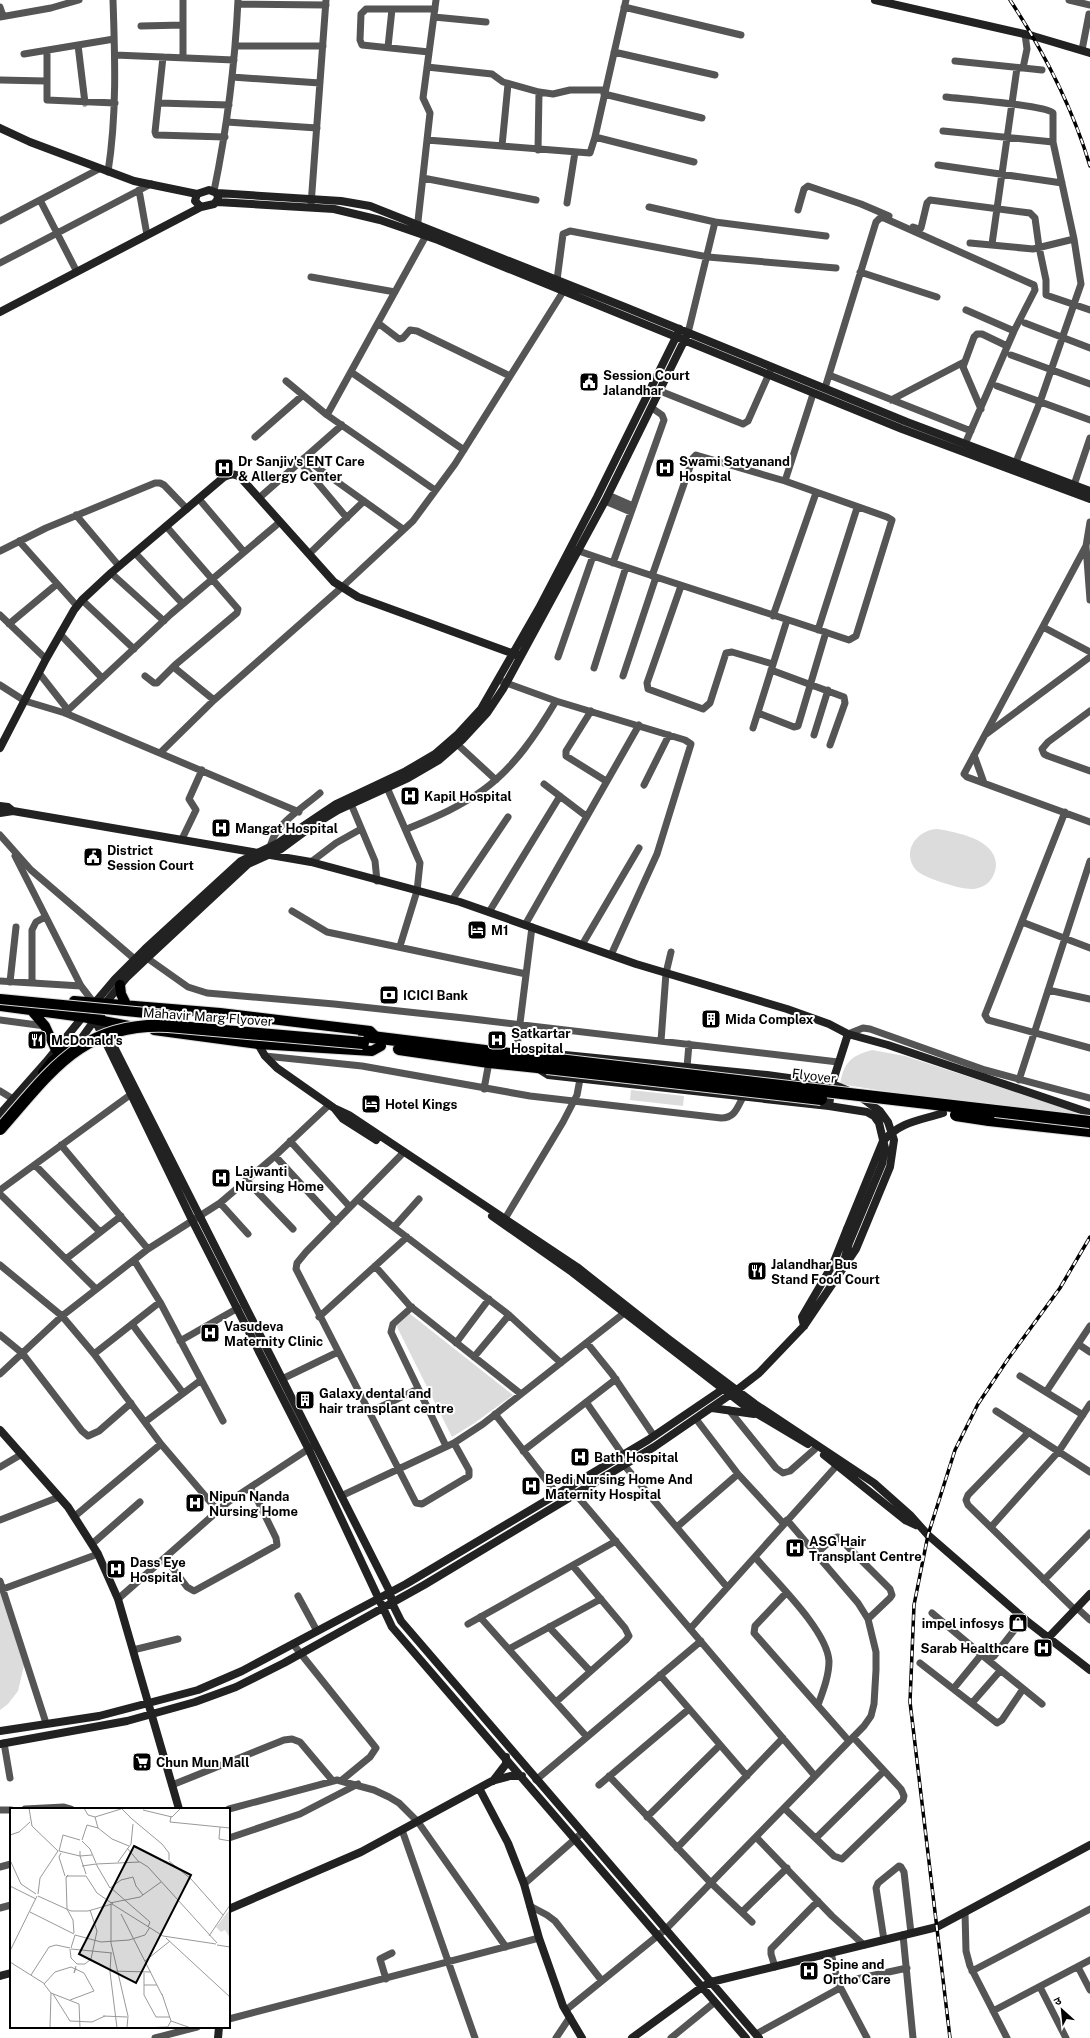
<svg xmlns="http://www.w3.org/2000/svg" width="1090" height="2038" font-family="'Public Sans','Noto Sans Devanagari',sans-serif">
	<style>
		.green { fill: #dcdcdc }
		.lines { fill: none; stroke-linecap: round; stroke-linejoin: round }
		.primary-casing { stroke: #dbdbdb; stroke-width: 12 }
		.highway-casing { stroke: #dbdbdb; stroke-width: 14 }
		.street { stroke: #555; stroke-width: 7 }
		.secondary { stroke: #222; stroke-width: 8 }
		.primary { stroke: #000; stroke-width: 10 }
		.highway { stroke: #000; stroke-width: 12 }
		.rail-casing { stroke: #000; stroke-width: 3.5 }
		.rail { stroke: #fff; stroke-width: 2; stroke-dasharray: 6; stroke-linecap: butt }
		.primary-bridge-casing { stroke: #dbdbdb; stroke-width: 12; stroke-linecap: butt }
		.highway-bridge-casing { stroke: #dbdbdb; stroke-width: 14; stroke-linecap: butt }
		.secondary-bridge { stroke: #222; stroke-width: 8 }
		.primary-bridge { stroke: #000; stroke-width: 10 }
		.highway-bridge { stroke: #000; stroke-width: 12 }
		.labels { text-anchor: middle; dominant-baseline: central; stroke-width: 4; stroke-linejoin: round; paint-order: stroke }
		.poi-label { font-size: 13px; font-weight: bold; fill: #000; stroke: #fff; text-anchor: start }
		.street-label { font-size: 13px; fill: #000; stroke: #fff }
		.inset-road { fill: none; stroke: #999; stroke-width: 1 }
		.view { fill: #000; fill-opacity: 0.15; stroke: #000; stroke-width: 2 }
		.inset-edge { fill: none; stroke: #000; stroke-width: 2 }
	</style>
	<rect width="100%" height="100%" fill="#fff"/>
	<!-- green -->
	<path class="green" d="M937,829C956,832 995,839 996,864C996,871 993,878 988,883C983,887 977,889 971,889C960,889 923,878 916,870C901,853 916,830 937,829Z
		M872,1050L905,1056L1076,1112L1073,1114L921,1097L840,1084C844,1063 850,1056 872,1050Z
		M631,1090L684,1096L683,1106L630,1100Z
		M409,1313L513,1395L473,1424L452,1437L396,1325Z
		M0,1590L25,1661L18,1691L8,1704L0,1710Z"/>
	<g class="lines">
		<!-- primary casing -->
		<g class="primary-casing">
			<path id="primary" d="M120,985L121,994L127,1006
				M74,1001L220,1013L370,1031L374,1035
				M0,1006L83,1017L134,1027
				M32,1011L45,1026L56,1050
				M154,1030L258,1044L372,1051L381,1046"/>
		</g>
		<!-- highway casing -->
		<g class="highway-casing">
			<path id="highway" d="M364,1036L550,1059
				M399,1049L489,1062L547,1068
				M44,1073L53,1062L78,1042
				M989,1120L1090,1131"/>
		</g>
		<!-- street -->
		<path class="street" d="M1069,0L1090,5
			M238,4L326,5
			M0,7L3,16
			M624,7L741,35
			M0,17L51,8L79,0
			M434,17L486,22
			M141,26L183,25
			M78,45L85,103
			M236,46H323
			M388,47L392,9
			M1082,50L1089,14
			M47,51V100L115,103
			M429,52L362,45L360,40L361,14L366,9H435
			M614,52L715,75
			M24,54L114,39
			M115,55L234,60
			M163,57L155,132L156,135L225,137
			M183,58V0
			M955,61L1042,70
			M427,67L492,74L503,82L539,92L553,94L570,90H605
			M1023,68L1027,49L1025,34
			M232,77L320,83
			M0,80L46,81
			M604,94L702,118
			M946,97C962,99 1045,105 1053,113V142L1074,239L1081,284L1040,402L1014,467
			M158,103L229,105
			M227,122L317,128
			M943,131L1053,142
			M595,137L694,162
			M427,140L590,153L595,137L626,0
			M502,146L508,84
			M538,150L539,92
			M938,165L1062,183
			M108,172C117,114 115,58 113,0
			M423,178L536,200
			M139,190L147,235
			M214,191C227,128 235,64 238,0
			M40,200L77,272
			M567,203L575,152
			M311,205L326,0
			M649,207L715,222L826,236
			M798,210L804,189L808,186L861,204L889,216
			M0,221L99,169
			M913,227L919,229L921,228L927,203L930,200L1030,213L1035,218L1039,247L1046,280V295L1090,310
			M417,230L430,113L423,98L436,0
			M970,243L1033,249L1074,239
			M992,244L1017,68
			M0,263L151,184
			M860,272L937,297
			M311,277L395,292
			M557,280L563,234L570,231L708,257L836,268
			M966,310L1014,331
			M378,323L399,339L403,338L410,330L417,331L510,376
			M1025,323L1090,348
			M688,333L715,222
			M1011,355L1090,384
			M351,372L464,450
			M829,375L971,431
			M286,381L327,415L435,490
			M997,386L1090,420
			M825,388L876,222L880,218H884L1034,285L1035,290L1014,331L965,444
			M660,391L743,424L748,421L772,367
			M891,400L964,362
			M981,409L963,367L974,337L977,334H982L1007,346
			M327,415L428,232
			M255,437L303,395
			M304,458L403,529
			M300,462L347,518
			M785,481L813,394
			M1074,485L1090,438
			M608,495L633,506
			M259,498L342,425
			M199,499L244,552
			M605,501L631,512
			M76,515L119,566
			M1090,522L1086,546L1090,600
			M166,526L238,609L237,613L175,665L176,669L214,700
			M19,541L77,606
			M1086,546L964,774L967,777L1090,822
			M573,549C664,581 758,609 849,640L856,636L892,520L887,517L785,481L696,455L693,458L652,576
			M0,551L46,528L155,483H160L164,485L187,509
			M135,553L183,604
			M309,554L364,501
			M613,563L664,420L662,415L652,408
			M111,573L164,621
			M681,586L647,683L648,689L703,709L710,703L726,653L732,652L773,664
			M82,600L134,649
			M0,615L46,659
			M773,616L816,493
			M9,624L57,584
			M1043,627L1090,652
			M818,630L857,508
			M60,634L102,678
			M558,657L593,556
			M594,668L626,567
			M771,670L844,697L845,703L830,745
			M39,673L68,710
			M145,676L154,683H157L175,665
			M623,676L656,577
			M498,680L556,701L685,740L691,744L657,854L611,955
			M0,685L25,701L65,713L299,812
			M591,711L566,751V756L606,781
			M1090,711L1048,742L1042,749L1044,754L1048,756L1090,771
			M65,713L171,614L280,522
			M758,713L794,727L798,726L826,632
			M753,728L787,620
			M814,735L828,690
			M985,735L1090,657
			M457,744L496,780
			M160,753L214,700L341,588L413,521L455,464L566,287
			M974,755L984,783
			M385,783L420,863L417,891L400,946
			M544,784L586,816
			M644,785L669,735
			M351,804L375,861L377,881
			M1065,812L985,1015L988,1020L1090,1048
			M407,829C433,818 460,807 483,790C514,768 537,733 556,701
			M0,835L31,870L138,962
			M182,839L196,810L189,799L202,770
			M270,850C271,826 303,808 320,793
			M15,856L81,986L94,1003
			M311,862L336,843L361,829
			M452,900L508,817
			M292,911L327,932L526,974
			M489,912L560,796
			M1022,922L1090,948
			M525,925L639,725
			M582,945L639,848
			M147,958L188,987L207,993L334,1004L464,1018L838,1062
			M0,981L81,986
			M10,982L16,927
			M32,983V930L36,922L45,917
			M1048,990L1090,999
			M0,1020L45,1026
			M848,1034L863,1028L870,1029L985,1070L1090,1098
			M661,1041L666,973L671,952
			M516,1055L532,927
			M265,1056L362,1066L530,1096L721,1118C735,1118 737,1108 743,1097
			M687,1067L689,1044
			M1019,1080L1090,861
			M484,1089L489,1062
			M0,1091L13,1099
			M290,1141L350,1207
			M61,1145L148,1249
			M404,1152L306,1252L297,1263L296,1269L416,1503L422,1504L469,1476V1470L454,1443
			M275,1156L336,1222
			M35,1165L100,1232
			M246,1180L293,1229
			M0,1190L130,1095
			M0,1194L96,1289
			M358,1200L509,1315L561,1363
			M220,1203L248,1234
			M503,1222L563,1122L577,1095L580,1079
			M394,1227L419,1199
			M66,1259L121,1216
			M134,1260L160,1302L223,1421
			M0,1265L62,1316L94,1354L161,1444L218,1511
			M375,1266L410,1306L521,1394
			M412,1307L393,1324L391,1332L446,1446
			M319,1317L407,1237
			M132,1324L183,1393
			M0,1335L22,1353L82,1431L88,1436L99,1431L131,1403
			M180,1341L238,1308
			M456,1343L489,1299
			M587,1343L612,1374L654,1436
			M1078,1344L1090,1352
			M94,1354L160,1302
			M474,1357L509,1315
			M0,1374L62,1316L148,1249L220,1203L275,1156L329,1105
			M1020,1376L1083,1415
			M282,1379L338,1352
			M1046,1392L1090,1326
			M586,1402L623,1455
			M729,1410L776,1468L783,1473L790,1471L815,1449
			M996,1411L1090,1472
			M370,1412L418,1389
			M495,1414L557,1494
			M696,1419L738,1474L784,1524
			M145,1422L201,1380
			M1029,1432L968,1495L966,1500L968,1505L1075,1610
			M523,1451L616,1379
			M624,1465L727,1587
			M0,1467L22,1454
			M573,1491L815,1776
			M341,1496L454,1443L483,1424L628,1310
			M75,1516L161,1444
			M0,1520L59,1497
			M677,1527L738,1474
			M991,1527L1059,1451L1090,1404
			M92,1544L140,1502
			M817,1553L834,1538L838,1537L890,1589L892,1595L890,1598L868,1619
			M755,1557C775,1581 827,1630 829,1661C829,1676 823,1691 818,1705
			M165,1558L187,1587L194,1591L277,1545L276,1538L251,1487
			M1044,1580L1090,1533
			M0,1581L46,1723
			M3,1589L98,1554
			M786,1593L755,1626L754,1633L849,1741
			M298,1596L317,1631
			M118,1599L228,1502L313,1446
			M1077,1608L1090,1620
			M932,1613L988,1660L994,1656L1023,1619
			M480,1617L587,1737
			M468,1624L616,1541
			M549,1627L590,1671
			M690,1629L840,1462
			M293,1644L376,1748L370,1757L342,1780
			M509,1649L601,1599
			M133,1650L178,1639
			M988,1660L1042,1704
			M920,1663L997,1723L1002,1720L1023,1689
			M660,1675L747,1776
			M954,1688L981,1655
			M556,1702L626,1640L629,1636L625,1628L573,1566
			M972,1703L1000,1671
			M4,1743L10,1778
			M609,1776L711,1883L752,1922
			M536,1780L701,1641
			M172,1785L284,1740L292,1739L300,1742L332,1780
			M599,1785L689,1709
			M784,1808L834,1856L842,1859L903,1800L904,1796L901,1789L853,1737
			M25,1809L64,1807L71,1809
			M229,1809L337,1780L374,1790L389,1797L399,1803L418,1822L506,1947
			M0,1810H11
			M647,1817L720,1745
			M402,1830L475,2038
			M756,1837L832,1916L864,1945
			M229,1838L300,1814L358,1784
			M816,1838L884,1771
			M677,1848L783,1738
			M0,1867L11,1864
			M524,1884L582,1833
			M530,1906L547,1915L555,1921L602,1981
			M0,1908L11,1905
			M742,1912L787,1868
			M965,1913L966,1951L970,1966L1007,2038
			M903,1935L913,2038
			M884,1940L876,1888L878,1883L899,1866L901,1867L904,1872L911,1933
			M831,1953L838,1983L867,2038
			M775,1967L771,1954V1949L818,1901
			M1078,1967L1090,1990
			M972,1971L1090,1909
			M386,1979L380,1959L392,1953
			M838,1983L907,1968
			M1040,1987L1066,2038
			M566,2010L666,1929L864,1726L871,1716L874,1704L876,1670V1652L868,1619L858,1603L787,1520
			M993,2011L1090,1960
			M229,2019L539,1938
			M756,2034L840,1988
			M155,2038L197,2027
			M556,2038L570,2017
			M671,2038L715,2002"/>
		<!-- secondary -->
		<path class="secondary" d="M875,0L1033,36L1090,53
			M0,128L30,142L134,181L197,194
			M217,193L341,201L370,206L625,307L907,422L1090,491
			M217,202L334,209L380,220L438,240L902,429L1090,499
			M0,312L201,207L214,204L218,199L217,193L209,190L197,194L195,201L201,207
			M0,748L46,659L74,610L82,600L111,573L224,477C231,474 235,473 241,478L334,582L358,597L517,655
			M0,806L8,807L13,811
			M0,813L13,811L311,862L460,902L636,964L787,1009L829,1024L848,1034L832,1084L829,1106
			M93,1005L115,979L145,949L241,861L278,843L336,804L406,771L435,754L458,734L481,709L539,608L597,497L680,329
			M103,1006L127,977L147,958L248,864L281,849L315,824L338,810L408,778L439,760L462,740L487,713L503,689L605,501L688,333
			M101,1016L110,1039L390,1592L392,1603L401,1621L759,2038
			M95,1020L192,1220L308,1448L392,1627L746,2038
			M848,1034L888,1045L1090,1113
			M258,1044L265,1056L277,1068L334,1108L349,1115L577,1267L667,1338L755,1404L874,1483L910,1515L928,1535L1028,1622L1090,1670
			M76,1046L96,1018
			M545,1053L767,1075L832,1084L849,1091
			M537,1068L548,1075L829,1106L867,1112L874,1116L879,1123L885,1148L882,1164L849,1243L842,1268
			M335,1109L343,1119L376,1140
			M0,1114L46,1062L85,1014
			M492,1216L572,1272L749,1409L808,1444
			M804,1326L802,1317L833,1264L847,1229
			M712,1408L754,1414
			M0,1430L68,1507L98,1554L118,1599L179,1809
			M824,1455L905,1520L916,1525
			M1048,1638L1090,1594
			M0,1731L99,1716L198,1690L242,1671L406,1584L648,1440L729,1385
			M0,1744L127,1721L195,1702L236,1687L284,1663L424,1585L654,1447L737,1390L759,1373L804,1326L856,1249L890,1167L894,1140L888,1122L880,1111L859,1096
			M493,1781L506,1764V1757
			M479,1788L508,1843L524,1884L539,1938L563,2006L582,2038
			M229,1909L361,1852L492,1781L510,1776H522
			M0,1976L11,1973
			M218,2038L219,2027
			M632,2038L702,1987L711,1982L937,1927L1090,1845"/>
		<!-- primary -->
		<use href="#primary" class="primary"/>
		<!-- highway -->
		<use href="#highway" class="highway"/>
		<!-- rail casing -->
		<g class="rail-casing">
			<path id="rail" d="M1010,0C1044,52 1072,106 1090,166
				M950,2038L910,1702L914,1605L928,1535L955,1450L978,1404L1008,1359L1060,1288L1090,1237"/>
		</g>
		<!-- rail -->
		<use href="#rail" class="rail"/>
		<!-- primary-bridge casing -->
		<g class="primary-bridge-casing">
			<path id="primary-bridge" d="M0,999L167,1015L183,1021"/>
		</g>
		<!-- highway-bridge casing -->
		<g class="highway-bridge-casing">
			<path id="highway-bridge" d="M550,1059L1090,1122
				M547,1068L821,1099
				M956,1115L989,1120
				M0,1129C51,1071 82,1022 168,1026L363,1043"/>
		</g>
		<!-- secondary-bridge -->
		<path class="secondary-bridge" d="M847,1229L883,1141C902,1121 918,1121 943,1113"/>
		<!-- primary-bridge -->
		<use href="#primary-bridge" class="primary-bridge"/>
		<!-- highway-bridge -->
		<use href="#highway-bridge" class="highway-bridge"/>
	</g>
	<!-- icons -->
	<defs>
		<g id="civic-square" transform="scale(1)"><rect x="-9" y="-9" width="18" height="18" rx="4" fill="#000" stroke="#fff"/><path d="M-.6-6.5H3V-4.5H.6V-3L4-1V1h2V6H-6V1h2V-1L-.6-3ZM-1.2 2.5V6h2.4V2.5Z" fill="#fff"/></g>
		<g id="hospital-square" transform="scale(1)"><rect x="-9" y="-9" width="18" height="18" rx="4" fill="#000" stroke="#fff"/><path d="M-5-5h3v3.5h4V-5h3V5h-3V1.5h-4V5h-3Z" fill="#fff"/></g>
		<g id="hotel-square" transform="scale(1)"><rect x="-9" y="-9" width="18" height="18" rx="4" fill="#000" stroke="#fff"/><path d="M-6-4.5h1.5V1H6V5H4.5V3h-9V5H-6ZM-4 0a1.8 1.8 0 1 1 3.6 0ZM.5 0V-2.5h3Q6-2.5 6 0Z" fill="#fff"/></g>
		<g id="bank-square" transform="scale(1)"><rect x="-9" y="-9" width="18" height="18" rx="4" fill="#000" stroke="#fff"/><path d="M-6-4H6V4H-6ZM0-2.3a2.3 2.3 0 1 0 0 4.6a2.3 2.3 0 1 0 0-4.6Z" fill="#fff"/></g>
		<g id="building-square" transform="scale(1)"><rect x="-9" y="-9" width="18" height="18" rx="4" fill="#000" stroke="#fff"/><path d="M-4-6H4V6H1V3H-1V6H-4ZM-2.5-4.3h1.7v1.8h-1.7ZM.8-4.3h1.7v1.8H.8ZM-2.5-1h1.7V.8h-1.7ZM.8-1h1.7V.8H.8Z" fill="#fff"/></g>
		<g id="restaurant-square" transform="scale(1)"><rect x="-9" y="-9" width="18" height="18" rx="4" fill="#000" stroke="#fff"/><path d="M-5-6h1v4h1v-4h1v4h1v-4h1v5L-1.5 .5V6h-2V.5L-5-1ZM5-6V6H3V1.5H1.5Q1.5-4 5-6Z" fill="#fff"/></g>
		<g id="shop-square" transform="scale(1)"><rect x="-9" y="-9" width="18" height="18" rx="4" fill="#000" stroke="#fff"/><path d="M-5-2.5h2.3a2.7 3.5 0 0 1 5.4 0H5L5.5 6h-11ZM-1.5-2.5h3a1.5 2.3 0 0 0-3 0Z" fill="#fff"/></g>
		<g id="supermarket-square" transform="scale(1)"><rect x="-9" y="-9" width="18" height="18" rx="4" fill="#000" stroke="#fff"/><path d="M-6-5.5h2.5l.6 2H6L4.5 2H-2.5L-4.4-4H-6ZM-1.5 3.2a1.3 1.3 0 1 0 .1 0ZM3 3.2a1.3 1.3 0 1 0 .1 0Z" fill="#fff"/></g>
	</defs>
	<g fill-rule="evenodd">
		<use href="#civic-square" x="589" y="382"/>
		<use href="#hospital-square" x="224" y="468"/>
		<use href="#hospital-square" x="665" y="468"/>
		<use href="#hospital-square" x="410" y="796"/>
		<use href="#hospital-square" x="221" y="828"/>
		<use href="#civic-square" x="93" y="857"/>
		<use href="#hotel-square" x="477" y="930"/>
		<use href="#bank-square" x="389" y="995"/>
		<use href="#building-square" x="711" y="1019"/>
		<use href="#restaurant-square" x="37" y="1040"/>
		<use href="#hospital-square" x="497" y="1040"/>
		<use href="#hotel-square" x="371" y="1104"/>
		<use href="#hospital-square" x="221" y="1178"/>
		<use href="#restaurant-square" x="757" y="1271"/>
		<use href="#hospital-square" x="210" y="1333"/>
		<use href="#building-square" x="305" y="1400"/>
		<use href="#hospital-square" x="580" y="1457"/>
		<use href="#hospital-square" x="531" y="1486"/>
		<use href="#hospital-square" x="195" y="1503"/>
		<use href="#hospital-square" x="795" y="1548"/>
		<use href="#hospital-square" x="116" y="1569"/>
		<use href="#shop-square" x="1018" y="1623"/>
		<use href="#hospital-square" x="1043" y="1648"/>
		<use href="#supermarket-square" x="142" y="1762"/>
		<use href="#hospital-square" x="809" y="1971"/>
	</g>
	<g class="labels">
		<!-- poi labels -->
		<g class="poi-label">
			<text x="603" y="375">Session Court<tspan x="603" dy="15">Jalandhar</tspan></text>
			<text x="238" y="461">Dr Sanjiv's ENT Care<tspan x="238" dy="15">&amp; Allergy Center</tspan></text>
			<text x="679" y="461">Swami Satyanand<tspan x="679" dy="15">Hospital</tspan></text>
			<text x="424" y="796">Kapil Hospital</text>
			<text x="235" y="828">Mangat Hospital</text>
			<text x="107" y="850">District<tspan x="107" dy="15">Session Court</tspan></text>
			<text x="491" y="930">M1</text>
			<text x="403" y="995">ICICI Bank</text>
			<text x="725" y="1019">Mida Complex</text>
			<text x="511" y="1033">Satkartar<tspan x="511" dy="15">Hospital</tspan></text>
			<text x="51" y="1040">McDonald's</text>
			<text x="385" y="1104">Hotel Kings</text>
			<text x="235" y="1171">Lajwanti<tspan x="235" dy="15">Nursing Home</tspan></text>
			<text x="771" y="1264">Jalandhar Bus<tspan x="771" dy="15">Stand Food Court</tspan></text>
			<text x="224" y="1326">Vasudeva<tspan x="224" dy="15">Maternity Clinic</tspan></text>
			<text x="319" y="1393">Galaxy dental and<tspan x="319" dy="15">hair transplant centre</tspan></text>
			<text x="594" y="1457">Bath Hospital</text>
			<text x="545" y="1479">Bedi Nursing Home And<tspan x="545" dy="15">Maternity Hospital</tspan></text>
			<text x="209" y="1496">Nipun Nanda<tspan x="209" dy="15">Nursing Home</tspan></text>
			<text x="809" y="1541">ASG Hair<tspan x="809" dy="15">Transplant Centre</tspan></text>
			<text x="130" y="1562">Dass Eye<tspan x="130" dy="15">Hospital</tspan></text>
			<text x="1004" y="1623" text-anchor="end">impel infosys</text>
			<text x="1029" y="1648" text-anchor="end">Sarab Healthcare</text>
			<text x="156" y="1762">Chun Mun Mall</text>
			<text x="823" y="1964">Spine and<tspan x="823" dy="15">Ortho Care</tspan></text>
		</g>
		<!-- street labels -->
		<g class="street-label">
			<text transform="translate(208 1017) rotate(4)">Mahavir Marg Flyover</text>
			<text transform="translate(814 1076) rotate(7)">Flyover</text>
		</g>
	</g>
	<!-- overview -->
	<g transform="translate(10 1808)">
		<rect width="220" height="220" fill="#fff"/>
		<path d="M220,101V130L215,122L211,124L206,119Z" fill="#dcdcdc"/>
		<path class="inset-road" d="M19,0L22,18L48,43M74,0L78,7L85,9M111,0L122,11M133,2L162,9L171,0M161,8L160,14L220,20M85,9L88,20L102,31L119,38M85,9L111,1M122,11L152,36L159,45V52M210,19L209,31L220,33M0,27L9,24L20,14M72,32L77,17L88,20M72,33L80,41L86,55M117,40L129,54M49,43L53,27L70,32M49,43L70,48L76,66M70,43V48L82,47M51,45L49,49L55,68M0,52L11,76L26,86M159,53L181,71L213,107M108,54L121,36L123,16M130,54L138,59L207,135M86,56L130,54M86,56L100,80M72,58L86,56M58,68H76M76,68L87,85L103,96M56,69L58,67L57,69H56L57,101L63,112L64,125M0,78L26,91M100,80L111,72L123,69L126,78L133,87M101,80L140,114L138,119M28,86L30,70L48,43M28,88L61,103H78L102,96L153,128L206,136M100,95L130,89L151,74M101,96V135L118,208L117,220M20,104L64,126M111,106L152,187M65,127L91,134L119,132L135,127L140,119M199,128L220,97M156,130L220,189M207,137L220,139M61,140L65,127M60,141L61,150L67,156H75L81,151L87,123L80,102M61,141L102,145M0,143L27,88M101,145L100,164L107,220M135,153L160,133M0,154L35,176M66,158L64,165L66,160M100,163L141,164M134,165V187L146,209H160M21,167L39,139L46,137L60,140M134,177H147M43,186L60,213L82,214L95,208M152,186L161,213L157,220M60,192L84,183L74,165L61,159L45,164L34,176L41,185L69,196L70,220M93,208L117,209M161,213L181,220M40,220L41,185M132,220L157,219"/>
		<path class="view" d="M124,38L181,67L126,175L69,146Z"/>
		<rect width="220" height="220" class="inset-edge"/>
	</g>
	<!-- north arrow -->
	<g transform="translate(1062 2010) rotate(333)" stroke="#ffffff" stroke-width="3" paint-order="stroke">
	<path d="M0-3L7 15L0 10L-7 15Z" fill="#000000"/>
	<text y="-6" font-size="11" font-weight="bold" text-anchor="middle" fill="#000000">उ</text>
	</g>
</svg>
